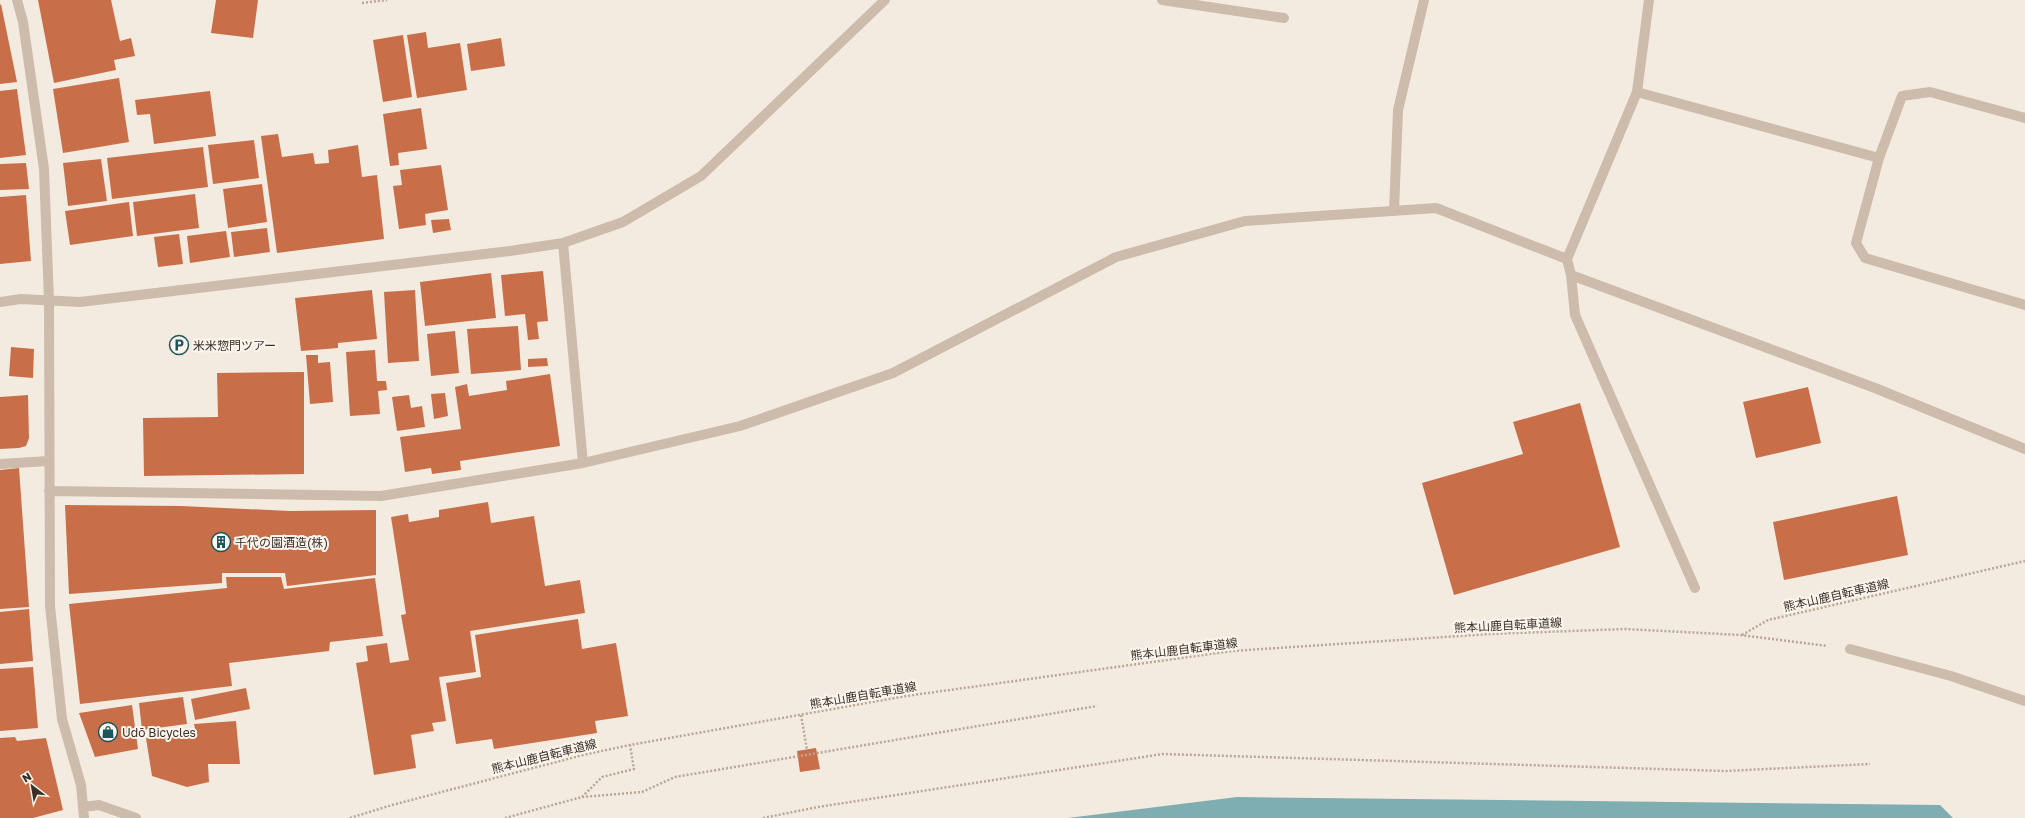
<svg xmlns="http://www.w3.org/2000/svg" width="2025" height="818" font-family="'Golos Text','Noto Sans JP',sans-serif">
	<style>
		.water { fill: #7eadb2 }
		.building { fill: #c86f49 }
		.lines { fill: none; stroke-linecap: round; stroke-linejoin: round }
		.path { stroke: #b9a695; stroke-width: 2.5; stroke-dasharray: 2 2; stroke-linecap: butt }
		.minor { stroke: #cdbcab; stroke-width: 10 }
		.labels { text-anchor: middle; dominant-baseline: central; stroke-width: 4; stroke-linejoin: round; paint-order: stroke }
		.poi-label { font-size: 12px; fill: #3a302a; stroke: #fbf5ed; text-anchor: start }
		.street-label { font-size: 12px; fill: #3a302a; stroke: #fbf5ed }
	</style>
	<rect width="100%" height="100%" fill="#f4ebe0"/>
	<!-- water -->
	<path class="water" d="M1237,797L1940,805L1953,818H1068Z"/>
	<!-- building -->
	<path class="building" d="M38,0H111L120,41L131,38L135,56L114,60L116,70L54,83Z
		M216,0H258L253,38L211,33Z
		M1,4L17,82L0,84V5Z
		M426,32L428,48L460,43L467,90L417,98L407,35Z
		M403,35L412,97L383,102L373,40Z
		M501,38L505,66L471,71L467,44Z
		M119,78L129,142L63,153L53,89Z
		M17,89L26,155L0,158V91Z
		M210,91L216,136L154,144L150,114L137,115L135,100Z
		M421,108L427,149L398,153L399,165L390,166L383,114Z
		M278,134L282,157L313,153L315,164L329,163L328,150L358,145L362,177L377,175L384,239L277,253L261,136Z
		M254,140L259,178L213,184L208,145Z
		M203,147L208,187L112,199L107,158Z
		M101,159L107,201L68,206L63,163Z
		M26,163L29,189L0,190V164Z
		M441,165L448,210L425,214L426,225L399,229L393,186L402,185L400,170Z
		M262,184L267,222L228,228L223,189Z
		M195,194L199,228L137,236L133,202Z
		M26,195L31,261L0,264V197Z
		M129,202L133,236L70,245L65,211Z
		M449,219L451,230L433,233L431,220Z
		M267,228L270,252L234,257L231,232Z
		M226,231L230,257L190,263L187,236Z
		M179,234L183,264L158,267L154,237Z
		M543,271L548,321L537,322L539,339L528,340L525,314L505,316L501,275Z
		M491,273L496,318L425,326L420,282Z
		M372,290L377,339L338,343V348L301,351L295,298Z
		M415,290L419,361L388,363L384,292Z
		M518,326L521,370L471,374L467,329Z
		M455,331L459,373L431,376L427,334Z
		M11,347L34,349L33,378L9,376Z
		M375,350L377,381H386L387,390L378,391L380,414L350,416L346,352Z
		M306,355H318V363L330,362L333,402L310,404Z
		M547,358L548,366L528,367V359Z
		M304,372V474L144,476L143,418L218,417L217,373Z
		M550,374L560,446L460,461L461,470L432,474L431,468L405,472L400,437L461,429L455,387L467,384L469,396L507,390L506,381Z
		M1808,387L1821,443L1756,458L1743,402Z
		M445,393L448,416L434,419L431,394Z
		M28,395L29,438L26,446L19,448L0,449V397Z
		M409,395L411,408L422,406L425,427L397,431L392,397Z
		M1580,403L1620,547L1454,595L1422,483L1523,454L1513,422Z
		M19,468L29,607L0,609V470Z
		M1897,496L1908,555L1784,580L1773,522Z
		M488,502L491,523L534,516L545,586L580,580L585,613L470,631L476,672L439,677L446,721L432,723L434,731L411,735L416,768L374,775L356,663L368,661L366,646L387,643L390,663L409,660L401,615L406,614L391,517L408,514L409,522L439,517V510Z
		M65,505L181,506L290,511L376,510V575L287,586L285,573H222V583L69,594Z
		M226,577H281L284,589L375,578L383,636L330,642L329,651L229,663L232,686L80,704L69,604L227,588Z
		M29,609L33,661L0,664V612Z
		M578,619L582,649L616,643L628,716L595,721L597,733L494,749L492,739L456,744L446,683L481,677L475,635Z
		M33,667L38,728L0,731V669Z
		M246,688L250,709L195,720L191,699Z
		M183,697L187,724L142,730L139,703Z
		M132,705L138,749L95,757L79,713Z
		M236,721L240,764H208L209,782L187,787L152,776L146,738L196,733L194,724Z
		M15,737L17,741L46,738L63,810L33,818H0V738Z
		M816,748L820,769L800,772L797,751Z"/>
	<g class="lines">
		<!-- path -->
		<path class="path" d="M362,3L387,0
			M1742,635L1768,620L2025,561
			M801,715L807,750
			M582,797L602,777L634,769L630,745
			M350,818L392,805L583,755L630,745L906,696L1232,651L1490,634L1625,629L1741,635L1827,646
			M505,818L582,797L642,792L675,777L1097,706
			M763,818L818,807L1163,754L1725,771L1870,764"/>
		<!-- minor -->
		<path class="minor" d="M17,0L23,22L44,169L49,301L50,606L62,719L81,785L84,818
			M1162,0L1284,18
			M1649,0L1637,92L1567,259L1571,275L1575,315L1695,588
			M1637,92L1879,158
			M2025,118L1930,92L1902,96L1879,158L1856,243L1865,258L2025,305
			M1394,211L1398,110L1424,0
			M563,243L583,463
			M1571,275L1875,388L2025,449
			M0,302L21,299L80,302L510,251L563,243L623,222L701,176L885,0
			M0,464L48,461
			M49,491L381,496L583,463L740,426L893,373L1116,257L1245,221L1436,208L1567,259
			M1850,649L1951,676L2025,701
			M83,807L99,805L136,818"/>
	</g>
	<!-- icons -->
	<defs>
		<g id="parking-ring" transform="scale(1)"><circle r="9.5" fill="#fbf5ed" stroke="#1e565d" stroke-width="1.5"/><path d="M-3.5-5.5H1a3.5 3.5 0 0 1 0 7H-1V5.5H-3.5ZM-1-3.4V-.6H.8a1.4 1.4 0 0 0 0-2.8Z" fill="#1e565d"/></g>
		<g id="building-ring" transform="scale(1)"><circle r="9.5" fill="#fbf5ed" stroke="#1e565d" stroke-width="1.5"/><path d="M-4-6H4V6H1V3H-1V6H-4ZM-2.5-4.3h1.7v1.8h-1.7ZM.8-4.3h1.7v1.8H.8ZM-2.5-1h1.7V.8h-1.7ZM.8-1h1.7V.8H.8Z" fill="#1e565d"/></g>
		<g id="shop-ring" transform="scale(1)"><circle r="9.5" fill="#fbf5ed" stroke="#1e565d" stroke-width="1.5"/><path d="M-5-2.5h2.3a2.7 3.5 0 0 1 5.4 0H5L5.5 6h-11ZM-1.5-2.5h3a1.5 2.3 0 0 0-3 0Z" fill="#1e565d"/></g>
	</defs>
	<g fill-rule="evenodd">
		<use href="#parking-ring" x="179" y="345"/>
		<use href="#building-ring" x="221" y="542"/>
		<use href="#shop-ring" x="108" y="732"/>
	</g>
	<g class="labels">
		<!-- poi labels -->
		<g class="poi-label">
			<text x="193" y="345">米米惣門ツアー</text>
			<text x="235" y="542">千代の園酒造(株)</text>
			<text x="122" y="732">Udō Bicycles</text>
		</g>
		<!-- street labels -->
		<g class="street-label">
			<text transform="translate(1836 595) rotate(-13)">熊本山鹿自転車道線</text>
			<text transform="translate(1508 625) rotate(-3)">熊本山鹿自転車道線</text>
			<text transform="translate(1184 649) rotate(-7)">熊本山鹿自転車道線</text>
			<text transform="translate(863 695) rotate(-10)">熊本山鹿自転車道線</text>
			<text transform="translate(544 756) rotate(-14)">熊本山鹿自転車道線</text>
		</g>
	</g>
	<!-- north arrow -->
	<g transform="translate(32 786) rotate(329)" stroke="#fbf5ed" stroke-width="3" paint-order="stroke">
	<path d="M0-3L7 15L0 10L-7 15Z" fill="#3a302a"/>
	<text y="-6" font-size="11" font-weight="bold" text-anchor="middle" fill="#3a302a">N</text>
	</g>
</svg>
